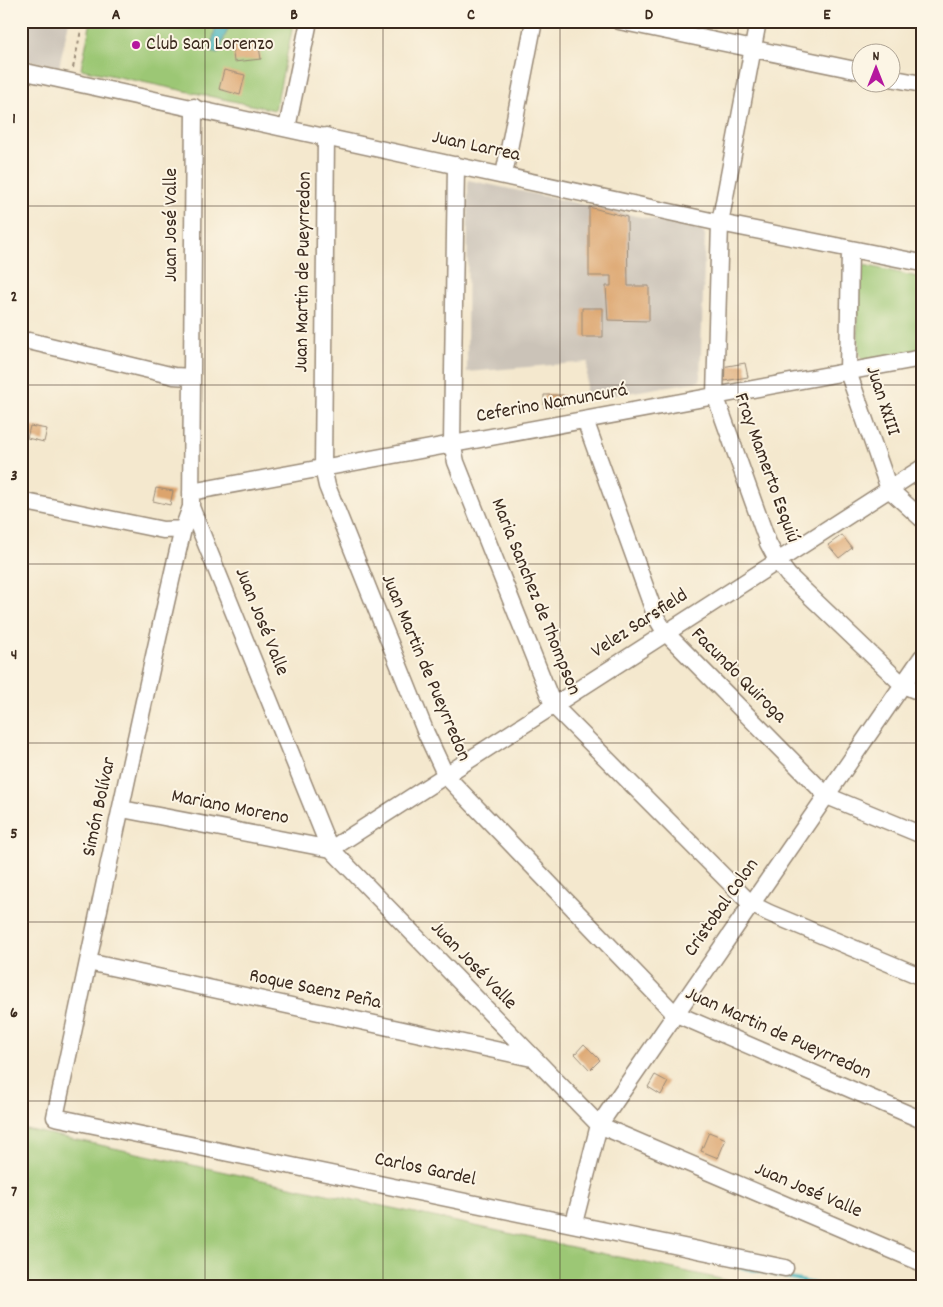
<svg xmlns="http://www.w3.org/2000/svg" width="943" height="1307" font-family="Dekko,sans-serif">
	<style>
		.industrial { fill: #cbc3b8 }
		.green { fill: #9cc774; stroke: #6c7849 }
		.water { fill: #41b1ba; stroke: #3e6e6c }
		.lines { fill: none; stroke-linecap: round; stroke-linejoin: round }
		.stream { stroke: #41b1ba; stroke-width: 3 }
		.building { fill: #dca46d }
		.minor-casing { stroke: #988976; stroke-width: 19 }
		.path { stroke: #988976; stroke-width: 2; stroke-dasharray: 4 4; stroke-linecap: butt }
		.minor { stroke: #fff; stroke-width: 16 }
		.grid { fill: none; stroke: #3b2a1e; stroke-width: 1; stroke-opacity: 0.55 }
		.poi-dot { fill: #b5179e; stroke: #fcf5e5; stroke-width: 2 }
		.labels { text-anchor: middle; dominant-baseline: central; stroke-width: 4; stroke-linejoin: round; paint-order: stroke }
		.poi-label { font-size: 20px; fill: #3b2a1e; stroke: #fcf5e5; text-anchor: start }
		.street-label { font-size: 20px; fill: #3b2a1e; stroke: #fcf5e5 }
		.neatline { fill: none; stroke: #3b2a1e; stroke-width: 2 }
		.grid-label { font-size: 16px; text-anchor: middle; font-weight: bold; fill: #3b2a1e }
	</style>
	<rect width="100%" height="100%" fill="#fcf5e5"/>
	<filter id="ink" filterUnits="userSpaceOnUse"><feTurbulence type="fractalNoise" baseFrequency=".02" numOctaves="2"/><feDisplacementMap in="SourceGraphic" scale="10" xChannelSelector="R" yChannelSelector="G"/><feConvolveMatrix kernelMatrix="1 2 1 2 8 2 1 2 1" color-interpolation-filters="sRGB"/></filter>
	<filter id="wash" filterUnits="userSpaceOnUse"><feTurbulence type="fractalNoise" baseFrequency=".0096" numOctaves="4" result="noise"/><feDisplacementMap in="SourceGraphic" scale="20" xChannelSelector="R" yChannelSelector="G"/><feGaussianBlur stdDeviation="1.12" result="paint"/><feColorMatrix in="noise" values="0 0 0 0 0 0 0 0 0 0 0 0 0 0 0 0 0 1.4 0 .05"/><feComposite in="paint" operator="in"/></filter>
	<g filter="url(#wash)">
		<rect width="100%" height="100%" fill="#f4e8ce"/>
		<!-- industrial -->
		<path class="industrial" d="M21,21H69L59,67L21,59Z
			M468,180L702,230L705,235L700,381L585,400L588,362L467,372Z"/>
		<!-- green -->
		<path class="green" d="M91,21H294L275,110L81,69Z
			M864,265L922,278V350L864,360L859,355L855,269Z
			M21,1128L753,1286H21Z"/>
		<!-- water -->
		<path class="water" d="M217,21H231L218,54L210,52Z"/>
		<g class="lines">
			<!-- stream -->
			<path class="stream" d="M50,1125L113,1137
				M663,1251L826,1286"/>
		</g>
		<g id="blocks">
			<!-- building -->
			<path class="building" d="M258,41L261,59L234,62L232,45Z
				M224,70L245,75L240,95L219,89Z
				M589,207L627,217L628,286H649V321L608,320L606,286H611V276H589Z
				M582,308H603V337H582Z
				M745,363L748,377L724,381L722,367Z
				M544,395H563V407L544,408Z
				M30,426L47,429L44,442L27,438Z
				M156,488L173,491L170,505L153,501Z
				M842,535L852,548L839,558L828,545Z
				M584,1044L600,1060L590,1070L575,1054Z
				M655,1075L668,1082L661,1095L648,1087Z
				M709,1132L726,1139L718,1158L701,1151Z"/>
		</g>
	</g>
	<g filter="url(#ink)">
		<use href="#blocks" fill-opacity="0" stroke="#988976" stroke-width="1"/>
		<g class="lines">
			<!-- minor casing -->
			<g class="minor-casing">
				<path id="minor" d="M619,21L860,71
					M758,21L720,223L715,395L768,543L778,562L788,575L903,685L922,693
					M21,71L720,223L922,263
					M890,78L922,84
					M194,107L191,507L324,835L331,849L599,1125L922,1263
					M287,128L309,21
					M326,136L323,468L327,486L426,733L446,776L674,1013L922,1120
					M456,165L452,443L456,462L553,705L751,904L769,913L922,977
					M504,175L534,21
					M850,249L848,372L889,489L922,519
					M29,341L174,376L192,377
					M585,420L656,617L665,632L827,796L922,835
					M191,492L922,358
					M21,501L163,530L183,529
					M191,507L183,529C137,724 97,921 55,1117L785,1268
					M122,809L331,849L922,468
					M88,962L532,1058
					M574,1223L599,1125L922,657"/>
			</g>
			<!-- path -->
			<path class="path" d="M73,68L83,21"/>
			<!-- minor -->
			<use href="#minor" class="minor"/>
		</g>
	</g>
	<!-- grid -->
	<path class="grid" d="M205,21V1286M383,21V1286M560,21V1286M738,21V1286M21,206H922M21,385H922M21,564H922M21,743H922M21,922H922M21,1101H922"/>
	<!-- markers -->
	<circle class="poi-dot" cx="136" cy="45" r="5"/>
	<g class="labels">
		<!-- poi labels -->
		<g class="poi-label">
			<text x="146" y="45">Club San Lorenzo</text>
		</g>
		<!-- street labels -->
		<g class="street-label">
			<text transform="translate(476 147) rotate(12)">Juan Larrea</text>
			<text transform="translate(172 225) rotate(-90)">Juan José Valle</text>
			<text transform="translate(304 272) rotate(-89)">Juan Martin de Pueyrredon</text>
			<text transform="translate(882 401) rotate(72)">Juan XXIII</text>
			<text transform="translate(552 404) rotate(-10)">Ceferino Namuncurá</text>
			<text transform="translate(766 468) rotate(70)">Fray Mamerto Esquiú</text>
			<text transform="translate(535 597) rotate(68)">Maria Sanchez de Thompson</text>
			<text transform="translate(261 622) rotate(68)">Juan José Valle</text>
			<text transform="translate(640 624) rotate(-33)">Velez Sarsfield</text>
			<text transform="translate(425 668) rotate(67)">Juan Martin de Pueyrredon</text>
			<text transform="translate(738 676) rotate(45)">Facundo Quiroga</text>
			<text transform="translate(100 807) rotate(-78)">Simón Bolívar</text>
			<text transform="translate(230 808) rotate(11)">Mariano Moreno</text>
			<text transform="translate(722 908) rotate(-55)">Cristobal Colon</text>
			<text transform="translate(473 966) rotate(46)">Juan José Valle</text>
			<text transform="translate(315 990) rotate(12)">Roque Saenz Peña</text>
			<text transform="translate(778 1034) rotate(24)">Juan Martin de Pueyrredon</text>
			<text transform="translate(425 1170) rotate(12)">Carlos Gardel</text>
			<text transform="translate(808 1191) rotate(23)">Juan José Valle</text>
		</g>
	</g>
	<!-- margin -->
	<rect width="943" height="1307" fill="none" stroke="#fcf5e5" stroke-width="55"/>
	<!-- north arrow -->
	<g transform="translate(876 68)"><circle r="24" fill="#fcf5e5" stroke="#afa495"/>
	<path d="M0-4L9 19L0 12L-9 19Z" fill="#b5179e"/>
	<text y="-8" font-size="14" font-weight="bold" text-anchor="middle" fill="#3b2a1e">N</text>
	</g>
	<rect x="28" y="28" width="888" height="1252" class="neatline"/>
	<g class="grid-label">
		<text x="116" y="19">A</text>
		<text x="294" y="19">B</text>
		<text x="471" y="19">C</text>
		<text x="649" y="19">D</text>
		<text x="827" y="19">E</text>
		<text x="14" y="123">1</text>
		<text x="14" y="301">2</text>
		<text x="14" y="480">3</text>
		<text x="14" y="659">4</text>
		<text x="14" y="838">5</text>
		<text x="14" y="1017">6</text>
		<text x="14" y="1196">7</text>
	</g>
</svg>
